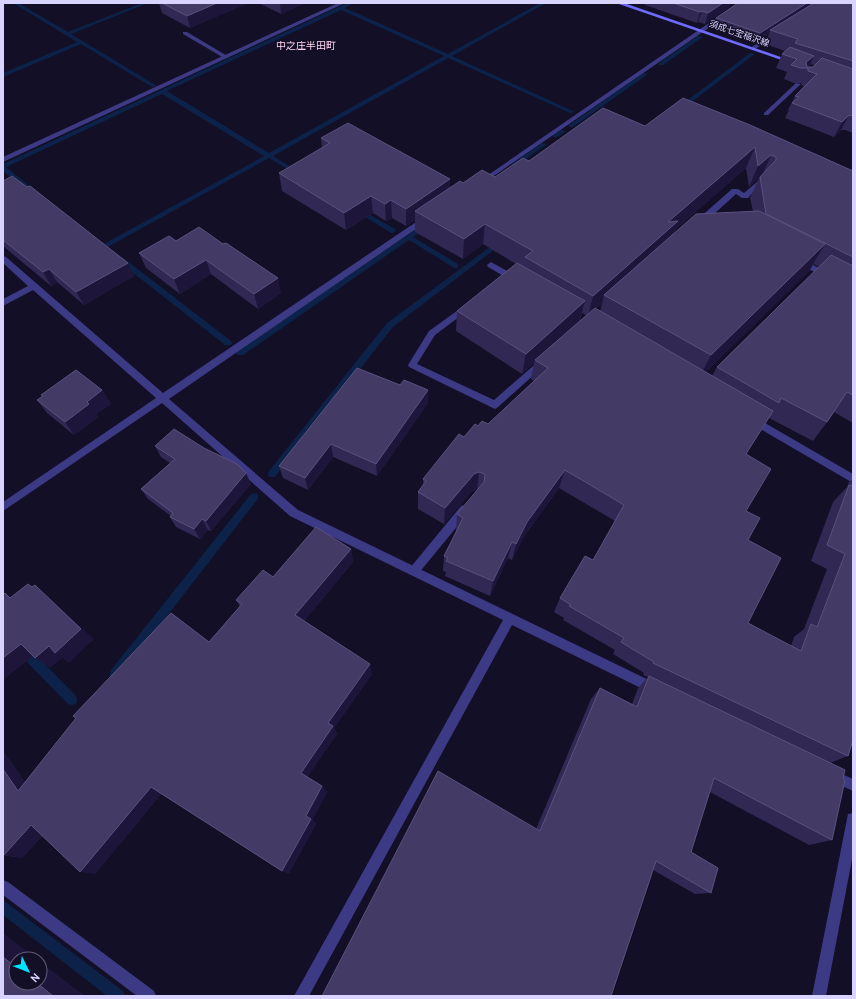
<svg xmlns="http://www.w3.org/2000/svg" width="856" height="999" font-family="Overpass,'Noto Sans JP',sans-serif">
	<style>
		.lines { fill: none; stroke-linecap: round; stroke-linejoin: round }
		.stream { fill: #0c2248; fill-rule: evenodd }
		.service { fill: #3d3a85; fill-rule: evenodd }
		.minor { fill: #3d3a85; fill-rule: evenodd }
		.secondary { fill: #6f6bff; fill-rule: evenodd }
		.wall { fill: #312854; fill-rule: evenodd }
		.shaded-wall { fill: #1d163a }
		.building { fill: #433a66; stroke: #5a527e }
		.labels { text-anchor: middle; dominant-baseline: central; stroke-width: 3; stroke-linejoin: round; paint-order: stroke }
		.far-street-label { font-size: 9px; fill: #d9d4ff; stroke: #130f26 }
		.far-quarter-label { font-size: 10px; fill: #ffd6f0; stroke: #130f26 }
	</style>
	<rect width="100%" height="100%" fill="#130f26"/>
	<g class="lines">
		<!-- stream -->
		<path class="stream" d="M13,3H18L68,32L142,3H148L71,34L157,86L152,87L81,44L3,77V73L77,42Z
			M328,3H334V4L332,5Z
			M347,3H353L345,8L448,54L540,3H546L452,56L575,112L570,113L448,58L273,156L299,172V174H295L269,158L104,249L101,247L102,245L264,156L162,94L6,167L39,194V196H35L3,171V164ZM341,10L444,56L269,153L167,91Z
			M698,36L703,37L663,65H659V63Z
			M750,53L755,54L685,107H681V105Z
			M643,73L648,74L573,127H569V125Z
			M561,130L566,131L557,137H553V135Z
			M542,143L547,144L516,166H512V164Z
			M358,208L395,229L396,231L393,233H391L356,211V209Z
			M424,224L427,226L426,227L413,237L458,264V268H454L409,240L243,355H237L236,353L237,351Z
			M498,241H502L503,243L393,327L275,477H269L268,474L269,471L387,323Z
			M118,257H122L231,341L232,343L231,345H225L118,261Z
			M254,493L257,494L258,497L257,500L119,678L115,679L111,678L110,674L111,670L251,494Z
			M22,644L26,645L76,696L77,700L76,704L72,705L68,704L18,653L17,649L18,645Z
			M3,901L7,903L123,991L125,996H107L3,915Z"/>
		<!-- service -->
		<path class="service" d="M183,32H187L229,57L224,58L183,34Z
			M796,83L801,84L768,115H764V113Z
			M763,177L765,178V180L748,198H742L736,194L703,224H697V220L732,189H738L744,193Z
			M800,258L853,286V292L797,263L796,261Z
			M491,262L518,277V281H512L488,267L487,265Z
			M468,303L471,304L472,306L471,308L435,335L417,364L494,400L540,360H546L547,362L546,364L498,407L495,409L409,367L408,365L429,331Z
			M465,505L469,506L470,509L469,512L418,574L414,576L410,574L409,571L410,568L461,506Z"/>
		<!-- minor -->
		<path class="minor" d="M338,3H345L3,162V157Z
			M738,3H745L482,184H478V182Z
			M777,31L780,33L779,34L755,49L750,48Z
			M422,218H425L429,220L169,399L298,510L659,685L661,689L659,693L655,695L651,693L512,625L309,996H294L503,620L290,516L162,403L3,511V502L156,398L33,290L3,306V299L28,286L3,263V256L6,257L163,393Z
			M753,416L853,474V483L750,423L748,420L750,417Z
			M833,770L853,779V791L829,780L827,776L829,772Z
			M853,813V854L826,996H812L847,819L848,814Z
			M3,880L8,882L154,991L156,996H137L3,895Z"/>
		<!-- secondary -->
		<path class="secondary" d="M616,3H624L795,62L790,63Z"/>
	</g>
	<!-- wall -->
	<path class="wall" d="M159,3H248L190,28L162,13Z
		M259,3H305L281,14Z
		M645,3H730L729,7L705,24L698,22L697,23L645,5Z
		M853,3V133L845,130H841L834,137L785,118L789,110H788L795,96L804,86H802L801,83H794L784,79L787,72L776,68L782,54L785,51L765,44L769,34L757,42L713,27L716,18ZM810,64L814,65L813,67H809Z
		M683,98L853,171V423L834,412L827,422L813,441L769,418L746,454V511L748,540V623L791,646L794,637L804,629L827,569L811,561L833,502L847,487L849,482L853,479V740L848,756L830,763L843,778L832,840L809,845L710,792L691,852L711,893L695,894L653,870L611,996L536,829L591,699L600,688L632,704L638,688L648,677L643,675L644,673L613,654L615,650L563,620L564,618L554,612L560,598L593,560L615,521L559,488L523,538L512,560L508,558L490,596L445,576L446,572L443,571L444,556L457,531H456L457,514L478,490L472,491L444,524L418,509V492L423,485V479L464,437L478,426L488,424L534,381L531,379L534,363L522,374L456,331L457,311L516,264L483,244L463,259L415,232V220L406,226L392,218L386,221L373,213L346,230L282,191L279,173L322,148L321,138L450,179V187L463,183L495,177L529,161L645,126ZM746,168L749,187L759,178L750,198L753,211L673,234L675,230ZM814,264L819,267L717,367L712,376L706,372L809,271ZM602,304L600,311L596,309ZM582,313L586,315L580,321Z
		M3,181L128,263L134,276L84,305L57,282L51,286L3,246Z
		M176,241L281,293L258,309L211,274L180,294L146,268L139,253Z
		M400,385L428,390V403L377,476L333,457L308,490L283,478L279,466Z
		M102,390L111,404L96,414L98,417L74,435L47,413L37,400Z
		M155,446L251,484L211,531L208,530L200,539L176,527L170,517L171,516L148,499L141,489L170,463L161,457Z
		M351,549L353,562L304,621L372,674L334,728L337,734L307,777L327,792L312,820L316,824L289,873L282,871L161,794L95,874L42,836L22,858L3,855V751L25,782L209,642L240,607L236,600L273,577Z"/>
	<!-- shaded-wall -->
	<path class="shaded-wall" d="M217,3H248L190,28L187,16Z
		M280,3H305L281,14Z
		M723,3H730L729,7L705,24L708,13Z
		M807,3H817L770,30L769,34L757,42L760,33Z
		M702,11L698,22L697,23L700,12Z
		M814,56L808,69L806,62Z
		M849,115L841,130L834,137L842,122Z
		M755,147L746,168L675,230L670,242L604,295L602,304L588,316L593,296L668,222Z
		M771,155L762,176L760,177L759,178L749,187L758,166Z
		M450,179V197L415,211V220L406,226V209Z
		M371,196L373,213L346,230L344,213Z
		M391,200L392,218L386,221L385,204Z
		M485,224L483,244L463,259L464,239Z
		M825,244L809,271L698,380L711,355Z
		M206,260L211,274L180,294L174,279Z
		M128,263L134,276L84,305L76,292Z
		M49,269L57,282L51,286L43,272Z
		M278,278L281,293L258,309L254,294Z
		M585,301L579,322L535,360L534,363L522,374L526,354Z
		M102,390L111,404L96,414L98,417L74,435L65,422L87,402Z
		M428,390V403L377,476L376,464Z
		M331,444L333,457L308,490L305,478Z
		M565,470L559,488L523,538L512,560L516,544L527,522Z
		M479,472L477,490L472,491L444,524L445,508L474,474Z
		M246,473L251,484L211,531L206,521Z
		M202,519L208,530L200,539L194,529Z
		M512,542L508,558L490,596L493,581Z
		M351,549L353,562L300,626L295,615Z
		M35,585L48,597L94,639L69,663L62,658L50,668L35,658L49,646Z
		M21,644L36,654L3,680V658Z
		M370,664L372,674L334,728L337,734L306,779L301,773L328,723Z
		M3,751L35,796L18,791L3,769Z
		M322,786L327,792L312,820L316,824L289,873L282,871L306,816Z
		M151,787L162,793L95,874L80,872Z
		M31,825L48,829L22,858L4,855Z
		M3,933L37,959H16V967L3,957Z
		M40,962L84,995L83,996H53L37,983H40Z"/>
	<!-- building -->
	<path class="building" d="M162,3H217L187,16Z
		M673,3H723L708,13L702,11L700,12Z
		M738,3H807L760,33L716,18Z
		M814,3H853V61L795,43L798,39L770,30Z
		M790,47L814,56L806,62L807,67H813L822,58L853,69V116L849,115L842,122L792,103L799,97L795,96L817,74L808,71V68H800L791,65L797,59L782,54Z
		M683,98L750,125L853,171V257L766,214L760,177L776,160V157L771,155L758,166L755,147L668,222L678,221L593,296L525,257L533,251L485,224L464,239L415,211L460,181L463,183L482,170L495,177L523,158L529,161L603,108L645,126Z
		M348,123L450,179L406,209L391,200L385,204L371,196L344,213L279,173L330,143L321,138Z
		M12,176L27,187L30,186L128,263L76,292L49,269L43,272L3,240V181Z
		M759,211L825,244L711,355L604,295L696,214Z
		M199,227L223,244L226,243L278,278L254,294L206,260L174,279L139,253L169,236L176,241Z
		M831,255L853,266V395L847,392L827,422L781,398L779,403L717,367Z
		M517,263L585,301L526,354L457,311Z
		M595,308L773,411L746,454L771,469L746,511L760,518L748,540L781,558L748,623L801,651L811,624L817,627L845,554L827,545L849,485L853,486V740L848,756L653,663L654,662L621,642L624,638L569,606L571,605L560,598L585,556L593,560L624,505L565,470L527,522L516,544L512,542L493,581L446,561L448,558L444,556L463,518L457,514L484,482L485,474L479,472L474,474L445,508L418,492L426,481L423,479L459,434L464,437L475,424L478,426L482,421L488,424L548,368L535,360Z
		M357,368L400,385L404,380L428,390L376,464L331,444L305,478L279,466Z
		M76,370L102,390L87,402L89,404L65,422L37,400L43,396L41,395Z
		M174,429L204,448L237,464L246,473L206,521L202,519L194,529L170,517L173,513L141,489L175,459L155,446Z
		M316,527L351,549L295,615L370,664L328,723L333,726L301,773L322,786L306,816L311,819L282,871L151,787L80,872L31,825L4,855H3V769L18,791L76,718L73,716L171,613L209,642L242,604L236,600L263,570L273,577Z
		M28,584L32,587L35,585L81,629L55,653L49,646L35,658L21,644L3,658V595L5,593L10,598Z
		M649,676L845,770L843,778L845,780L832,840L714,778L691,852L718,868L711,893L656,861L611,996H322L438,771L540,831L600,688L637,707Z
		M3,957L16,967V983H37L53,996H3Z"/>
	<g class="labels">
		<!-- far-street labels -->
		<g class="far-street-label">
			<text transform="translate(739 34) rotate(19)">須成七宝稲沢線</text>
		</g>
		<!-- far-quarter labels -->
		<g class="far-quarter-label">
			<text x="306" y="46">中之庄半田町</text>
		</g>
	</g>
	<!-- border -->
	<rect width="856" height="999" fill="none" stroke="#d9d4ff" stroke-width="8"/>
	<!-- north arrow -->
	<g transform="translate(28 971) rotate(133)"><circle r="19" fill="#130f26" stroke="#625e7d"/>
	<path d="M0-3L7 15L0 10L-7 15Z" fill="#00e5ff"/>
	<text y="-6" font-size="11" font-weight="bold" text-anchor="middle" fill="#d9d4ff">N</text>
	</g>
</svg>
